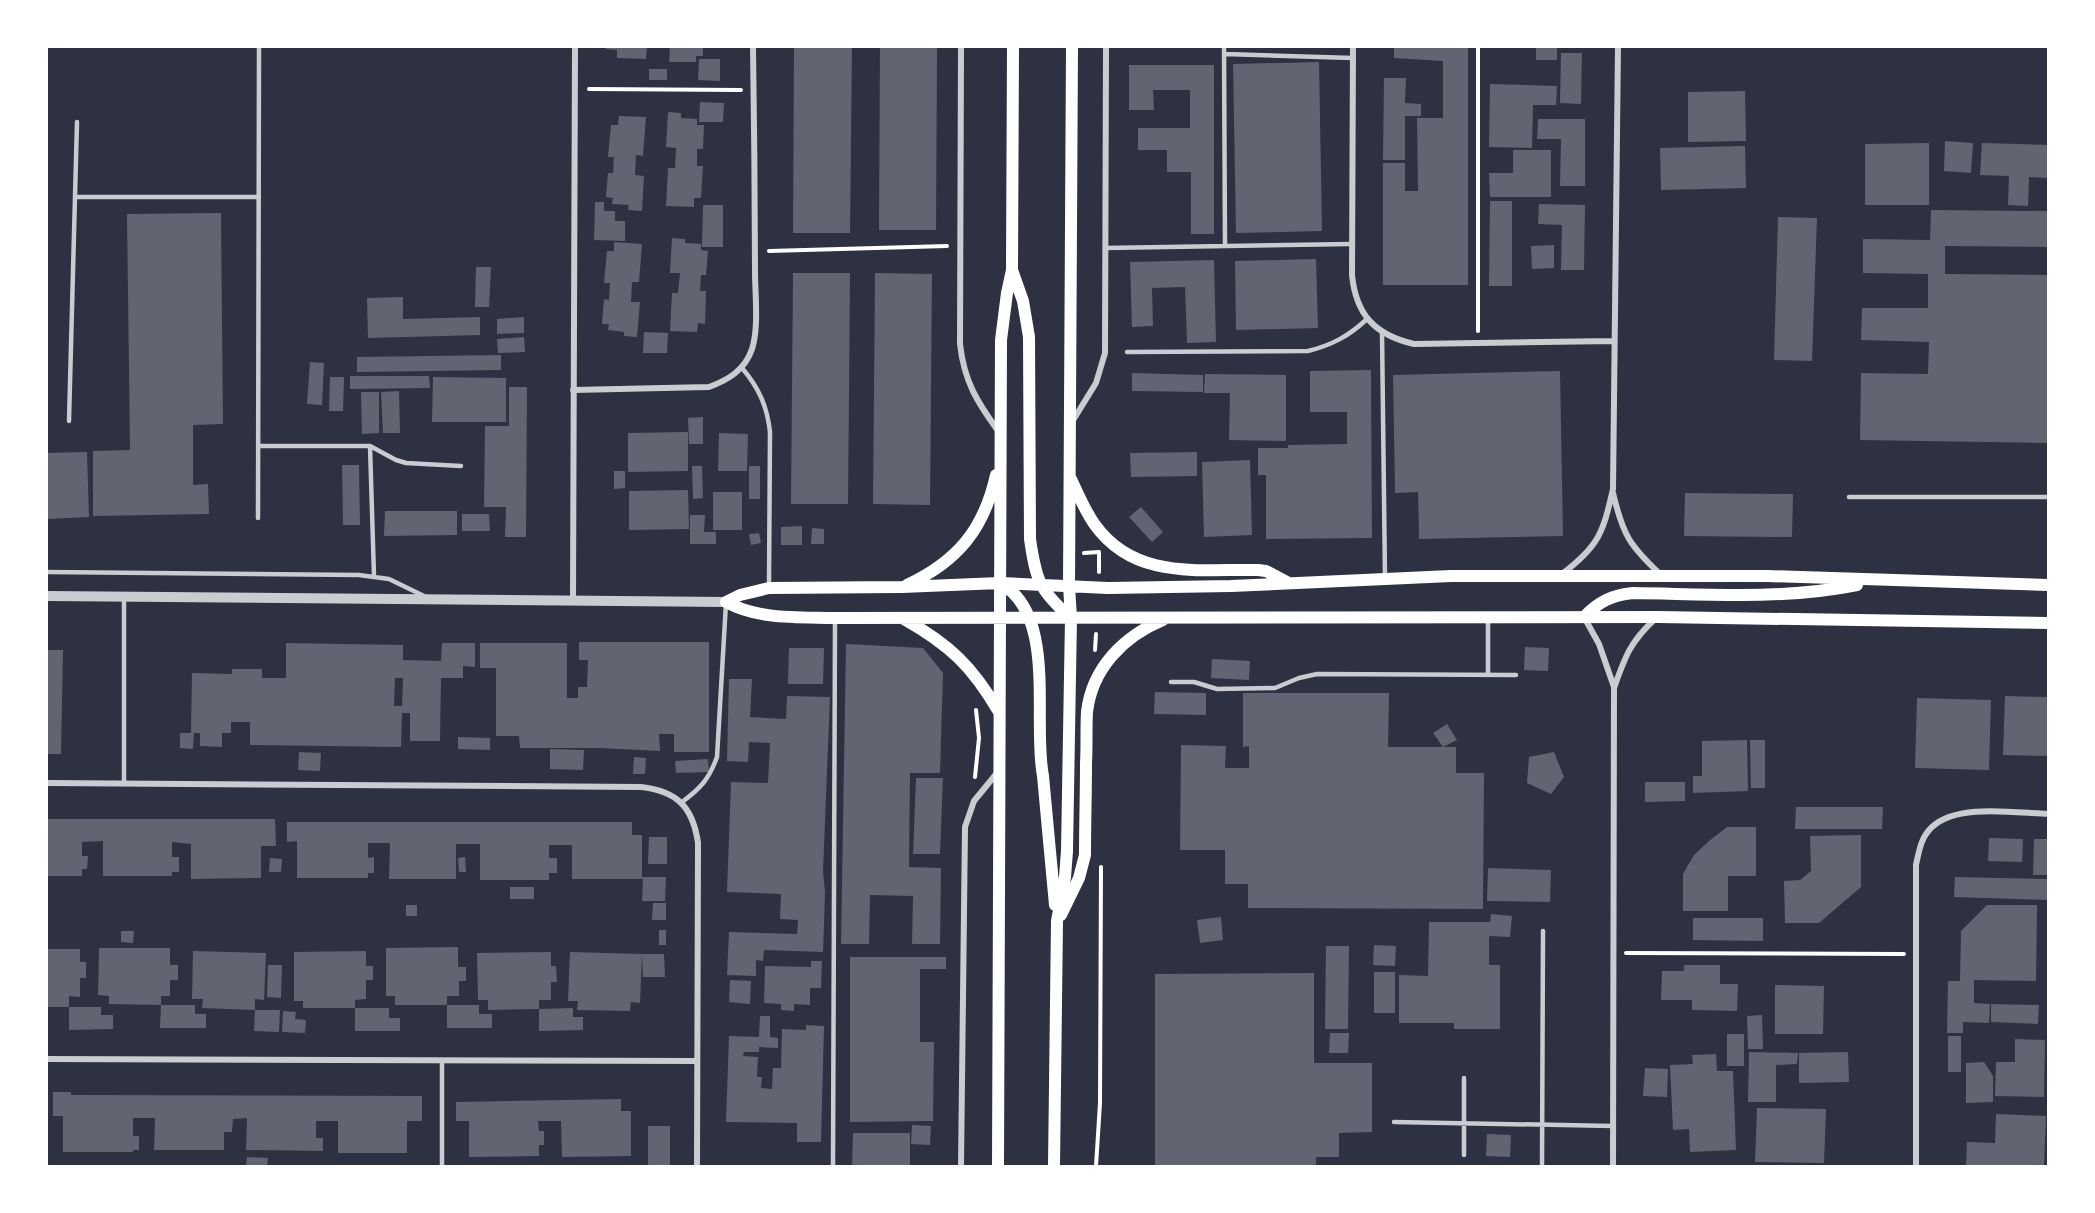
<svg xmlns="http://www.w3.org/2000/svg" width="2095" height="1213" font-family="'Exo 2',sans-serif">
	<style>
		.building { fill: #626471; fill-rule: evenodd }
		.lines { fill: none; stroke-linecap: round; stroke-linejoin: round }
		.path { stroke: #fff; stroke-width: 4 }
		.service { stroke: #caccd0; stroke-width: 4.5 }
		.minor { stroke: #caccd0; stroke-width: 6 }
		.tertiary { stroke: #caccd0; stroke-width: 10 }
		.secondary { stroke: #fff; stroke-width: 12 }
	</style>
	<rect width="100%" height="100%" fill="#2d3142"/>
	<!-- building -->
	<path class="building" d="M606,46H647L646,59L617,58V50L606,49Z
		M670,46H703V56H696V62H669Z
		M794,46H852L850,233H793Z
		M880,46H937L936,230H879Z
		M1394,46H1468V285H1383V163H1405V191H1418L1417,118H1443V61L1394,58Z
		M1536,46H1557V60H1536Z
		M1561,53H1582L1581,104L1560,103Z
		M699,59H720V81L698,80Z
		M1319,62L1322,231L1236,233L1233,64Z
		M1129,65H1214V234H1191V172H1167V150H1138V128H1190V90H1153L1154,110H1129Z
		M649,69H667V80H649Z
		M1384,78H1406L1405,103L1421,104V116H1405V160H1383Z
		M1490,84L1557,86L1556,105H1533L1532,148L1489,147Z
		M1745,91L1746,141L1688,142V92Z
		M700,102L724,103L723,122H699Z
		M668,112L681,113V118L697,119V125H704L703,149H697V166H703L701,198H694V207L666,206L668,168H675L676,148L666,147Z
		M619,116L646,117L643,156L636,155L635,175L644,176L642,211L628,210L629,205L612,204L613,198L606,197L608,173H613L614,157H608L611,125H618Z
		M1538,119H1585V186H1560L1561,139H1537Z
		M1945,141L1973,143L1971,173L1944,171Z
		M1929,143V205H1865V144Z
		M1982,143L2048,145V178L2029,177L2028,206L2008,205L2009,176L1980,175Z
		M1745,146L1746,188L1661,190L1660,148Z
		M1513,150H1551V197H1490L1489,173H1513Z
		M1490,201H1512V286H1489Z
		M595,202H604V211H615V221H625V241L594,240Z
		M1539,204L1585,205L1584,270H1561L1562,225L1538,224Z
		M703,205H723V247H702Z
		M1931,210L2048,211V247L1945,246V274L2048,275V443L1860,440L1861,373L1928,374L1929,342L1861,340L1862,308H1928V274L1863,273V239L1930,240Z
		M221,213L223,424L193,425V485L208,484L209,514L93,516V451L130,450L127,214Z
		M1778,217L1817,218L1812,361L1774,360Z
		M672,238L685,239V243L701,244V250L708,251L706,275H701L700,291H706L705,324L698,323L697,332L670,331L672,293H678L680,273H670Z
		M614,242L642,244L639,282H632L631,302H640L637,337L624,336V332L608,330L609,324H602L604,299L609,300L610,283H604L607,251H614Z
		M1554,245V268L1532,269L1531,246Z
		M1316,259L1318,328L1236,330L1235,261Z
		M1214,260L1216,342L1187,343L1185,287L1152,288L1153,326L1132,327L1130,262Z
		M476,267H491L489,307H475Z
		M793,273H850L848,504H791Z
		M875,273L932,274L930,505L873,504Z
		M403,297V319L480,317V335L368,338L367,298Z
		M524,317V333L497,334V319Z
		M644,332L668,333L667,353H643Z
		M524,337L525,352L498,353L497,339Z
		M501,355V370L357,372V357Z
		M310,362L324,363L322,405L307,404Z
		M1371,370L1372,538L1266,539V475H1258V448H1288V445L1347,444V412H1310V371Z
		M1560,371L1563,536L1419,539L1418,492L1395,493L1393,375Z
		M1132,373L1203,375V392L1132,391Z
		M1205,374L1286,375V441L1229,440L1230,393H1204Z
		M350,376H429L430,388L350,389Z
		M330,377H344L343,411H329Z
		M433,377L506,378V422H432Z
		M509,387H527L526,537H505L506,507H484L485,426H509Z
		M399,391L400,433H383L381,392Z
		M361,392H379V433L362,434Z
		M703,417V444H689L688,418Z
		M688,432V471L628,472V433Z
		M719,433L748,434L747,471H718Z
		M87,452L89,517L46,519V453Z
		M1197,452V476L1131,477L1130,453Z
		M1250,460L1252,535L1204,537L1202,462Z
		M342,465H359L360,525H343Z
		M692,466H702L703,498L693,499Z
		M749,466H760V499H749Z
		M614,471H625V488L614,489Z
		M688,490L689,529L629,530V491Z
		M713,492H742V530H713Z
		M1685,493L1793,494L1792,537L1684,536Z
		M1141,507L1163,532L1152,542L1129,517Z
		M385,511H457V535L384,536Z
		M462,514H489L490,531H462Z
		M690,515H705L704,532H716V544H690Z
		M802,526V545H781V527Z
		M812,528L824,529V544H811Z
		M759,533L761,543L751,545L749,534Z
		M579,642H709V752H674V734H659L660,751L600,748H520L519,736H496V668H480V643H567V698H578V687H587L588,660H579Z
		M286,643L403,645V660L441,661L442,643H475V667L463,666V678H441L440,741H410V713H402L401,747L250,745V722H231V733H222V747L200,746V733H194L193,749L180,748V733H191L192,673L232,674V669H262V678H286ZM395,678H403L402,706H394Z
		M846,644L923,648L943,673L940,773H910L909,867L941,868L940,944H912L913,896L870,895L869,944H841Z
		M1525,647L1549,648L1548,671L1524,670Z
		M789,648H824L823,684H788Z
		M46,650H63L61,754H46Z
		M1212,659L1250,661L1249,680L1211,678Z
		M729,679H752L750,717L786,719L787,696L830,697L823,871L825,892L823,952L764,950L763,961L756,960V976L727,975L729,932L797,934L798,920L780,919L781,894L727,892L731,782L768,783L770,743L749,742L748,762L727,761Z
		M1155,692L1206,693V715L1154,714Z
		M1243,693H1389L1388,747H1456V773H1484L1483,909L1248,908V884H1225V850H1180L1181,745L1226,746L1225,768H1249V746L1243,747Z
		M2005,696L2048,697V756L2003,755Z
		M1917,698L1991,700L1989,770L1915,768Z
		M1447,724L1457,740L1443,747L1433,733Z
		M458,737L490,738V750L458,749Z
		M1747,740L1748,791L1693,793V776H1702V741Z
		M1750,740H1765V788H1751Z
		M550,749L584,750L583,770L550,769Z
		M299,752L321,753L320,771L298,770Z
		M1554,752L1564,777L1551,794L1527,783L1529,757Z
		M634,757L646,758L645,774H633Z
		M708,759L709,772L676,773L675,761Z
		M916,778H943L940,854H913Z
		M1645,782H1685V801L1645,802Z
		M1796,807H1883L1882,829H1795Z
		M46,819H275L276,846H261V878L191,879V844L172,842V857H179V872H172V876H103V841L82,842V856H88L87,869H82V876H46Z
		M287,822H632V835H642V877H666L665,901H642L643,879H572V845H549V858H557V873H549V880H480V844H456V879H389L390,843H368V858L374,857V873H368V878H297V841L287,842Z
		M1727,827H1756V876H1728V911H1683V874L1694,855L1709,841Z
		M1861,835V887L1819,923H1785L1784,881L1800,880L1811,871L1810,836Z
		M649,837H667V864H648Z
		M1989,838L2023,839L2022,862L1988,861Z
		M2034,839H2048L2047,875H2033Z
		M465,857L466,872H459L458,858Z
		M270,858L282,859L281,872H269Z
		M1488,868L1551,870L1550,902L1487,901Z
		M1955,877L2048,879V900L1954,897Z
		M510,887H534V899H510Z
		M653,903H666V920H652Z
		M406,905H417V916H406Z
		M1987,905H2037L2036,981L1974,980V1003L1990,1004L1989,1023L1963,1022V1033H1947L1948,981H1960L1961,931Z
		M1491,914L1512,916L1510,937L1489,936V965H1500V1029H1454V1023H1399V975L1428,976L1429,922H1490Z
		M1221,917L1223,940L1200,943L1197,920Z
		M1693,918H1763V941L1693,940Z
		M659,930H666V945H659Z
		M121,931H134L133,943L121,942Z
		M1374,945L1396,946L1395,966L1373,965Z
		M1326,946H1349L1348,1029H1325Z
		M458,947V967H466V981H459V996H447V1005H395V996H386V948Z
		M99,948H170V965H178V980H170V996H161V1005L109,1004V996L98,995Z
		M46,949H80V962H86V978H80V997L69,996V1007H46Z
		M193,951L266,953L264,1000L255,999V1010L202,1008L203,999H192Z
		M366,951V966H373V980H366V999L355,1000V1008H389V1018H400V1031H355V1008H303V1001H294V952Z
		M551,952V966H556L557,982H551V1000H539V1009L488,1010V1000H478L477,953Z
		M570,952L642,954L640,1003L631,1002L630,1011L577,1010L578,1001H568Z
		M642,954H664L665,977H643Z
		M850,957H946V969H920V1042H934L933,1121L850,1122Z
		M811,961H822L821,988H810V1005L794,1004V1011L781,1010V1004L764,1003L765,966L811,967Z
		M268,965H282L281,998L267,997Z
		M1684,965H1720V984H1738L1737,1011L1692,1010V1000H1661L1662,971H1684Z
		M1374,972H1395V1013H1374Z
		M1314,973V1063H1372V1132L1339,1133V1157H1316V1166H1155V974Z
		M730,980L751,981L750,1004L729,1002Z
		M1775,985L1824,986L1823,1034H1775Z
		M1991,1004L2039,1005L2038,1024L1991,1022Z
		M161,1005H195V1014H206V1028H160Z
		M447,1005H479V1014H492V1028H447Z
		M69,1007H101V1015H113V1029L69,1030Z
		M573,1008V1017H583V1030L539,1031V1009Z
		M255,1010H280L279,1032L254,1031Z
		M283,1011L296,1012L295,1019L306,1020L305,1033L282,1032Z
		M1762,1015L1763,1049H1748L1747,1016Z
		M760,1016H770V1037L778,1038V1048L759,1047V1052H744L743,1056L758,1057L757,1077H762L761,1088L772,1089L773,1068H781L782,1029L806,1030V1025L824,1026L821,1142H797V1123L726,1122L729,1036L759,1037Z
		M1330,1033H1349L1348,1053H1329Z
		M1727,1034H1744V1066H1727Z
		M1948,1036H1961V1072H1948Z
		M2015,1039L2045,1040L2044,1097L1995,1096L1996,1062H2015Z
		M1749,1052L1798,1053L1797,1064L1776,1065V1102H1748Z
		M1848,1052L1849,1082L1799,1083V1053Z
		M1716,1054L1717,1071H1733L1736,1150L1690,1152L1689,1129L1673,1130L1670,1065L1693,1064L1692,1055Z
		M1984,1062L1993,1076V1102L1966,1103V1063Z
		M1645,1068L1668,1069L1667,1097L1643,1096Z
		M53,1092H71V1095L422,1096V1121H407V1153H338V1121H316V1138H323V1151L246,1150L247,1118L233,1119L232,1132H224V1150H154L155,1118H133V1136H139V1150H133V1152H63V1116H53Z
		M621,1099V1111H631V1156L562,1157L561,1121H538L539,1131H544V1145H539V1156L469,1157V1121H456V1102Z
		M1757,1108L1826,1109L1824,1163L1755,1162Z
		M1996,1114L2046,1116L2044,1166H1966L1967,1142L1995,1143Z
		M912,1125L931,1126L930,1145L911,1144Z
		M648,1126H670V1166H648Z
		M853,1133H910V1166H852Z
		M1487,1134L1511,1135L1510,1157L1486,1156Z
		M247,1157L268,1158L267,1166H246Z"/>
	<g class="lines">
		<!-- path -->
		<path class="path" d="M589,89L741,90
			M769,251L947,246
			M1478,331V46
			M1084,553L1099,552V572
			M1095,650L1096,634
			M975,777L979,738L976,710
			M1626,953L1904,954
			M1096,1166L1100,1103L1101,867"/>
		<!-- service -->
		<path class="service" d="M1224,46L1225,246
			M1225,54L1353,58
			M75,197H259
			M1105,248L1351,244
			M1382,332L1385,578
			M1127,352L1308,351C1332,345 1349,336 1367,319
			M742,368C759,388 767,406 770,432L769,585
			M69,421L77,122
			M258,446H370L396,460L406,463L461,466
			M370,446L374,576
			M1849,497H2048
			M258,518L259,46
			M46,572L359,575L389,579L424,596
			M1488,675V619
			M1171,682H1194L1217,689L1275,688L1299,678L1317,674L1516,675
			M124,783V597
			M682,802C701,788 709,779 717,757L726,603
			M442,1061V1166
			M1464,1078V1155
			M1394,1122L1613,1126
			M833,1166L835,620
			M1542,1166L1543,931"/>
		<!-- minor -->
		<path class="minor" d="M961,46L960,344C964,381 977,402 999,432
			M1353,46L1352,275C1356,315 1375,335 1414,344L1613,341
			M573,390L709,387C728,380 745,370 752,349C759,328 755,294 755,272C755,197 754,121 753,46
			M1072,422L1096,383L1105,353L1106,46
			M1613,493C1623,535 1629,545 1661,575
			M1562,574C1599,546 1603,533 1613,489L1618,46
			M573,599L575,46
			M1584,617L1599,644L1614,687
			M46,783L641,787C677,791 693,807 698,843L697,1166
			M46,1059L697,1061
			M961,1166L965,827L974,801L997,773
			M1613,1166L1614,688C1625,657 1630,642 1655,619
			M1916,1166V865C1919,851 1921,837 1932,827C1957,803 2016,813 2048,814"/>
		<!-- tertiary -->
		<path class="tertiary" d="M46,596L726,602"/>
		<!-- secondary -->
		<path class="secondary" d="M1012,270L1023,301L1029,337L1030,539C1036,580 1039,590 1071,618
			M1071,479C1078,494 1085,511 1095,525C1135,580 1198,569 1258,570L1266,571L1287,582
			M1000,583C1058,615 1032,721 1043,776L1055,905
			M907,585C958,561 984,529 996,475
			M726,602L740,595L769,588L902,587L1000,583L1108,588L1231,586L1451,576H1767L2048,585
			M726,602C759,620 798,617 835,618L1658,617L2048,623
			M1584,617C1598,602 1612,595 1633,593C1708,594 1783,600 1857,585
			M904,619C950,645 972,666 999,712
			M1061,915L1079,878L1085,855C1085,824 1086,793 1086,763C1087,746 1086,728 1087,712C1092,668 1124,636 1163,620
			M998,1166L1001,340L1007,293L1012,270L1013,46
			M1054,1166L1057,921L1065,877L1067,851L1071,618L1069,586L1072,46"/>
	</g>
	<!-- border -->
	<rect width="2095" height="1213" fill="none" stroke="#ffffff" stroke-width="96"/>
</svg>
